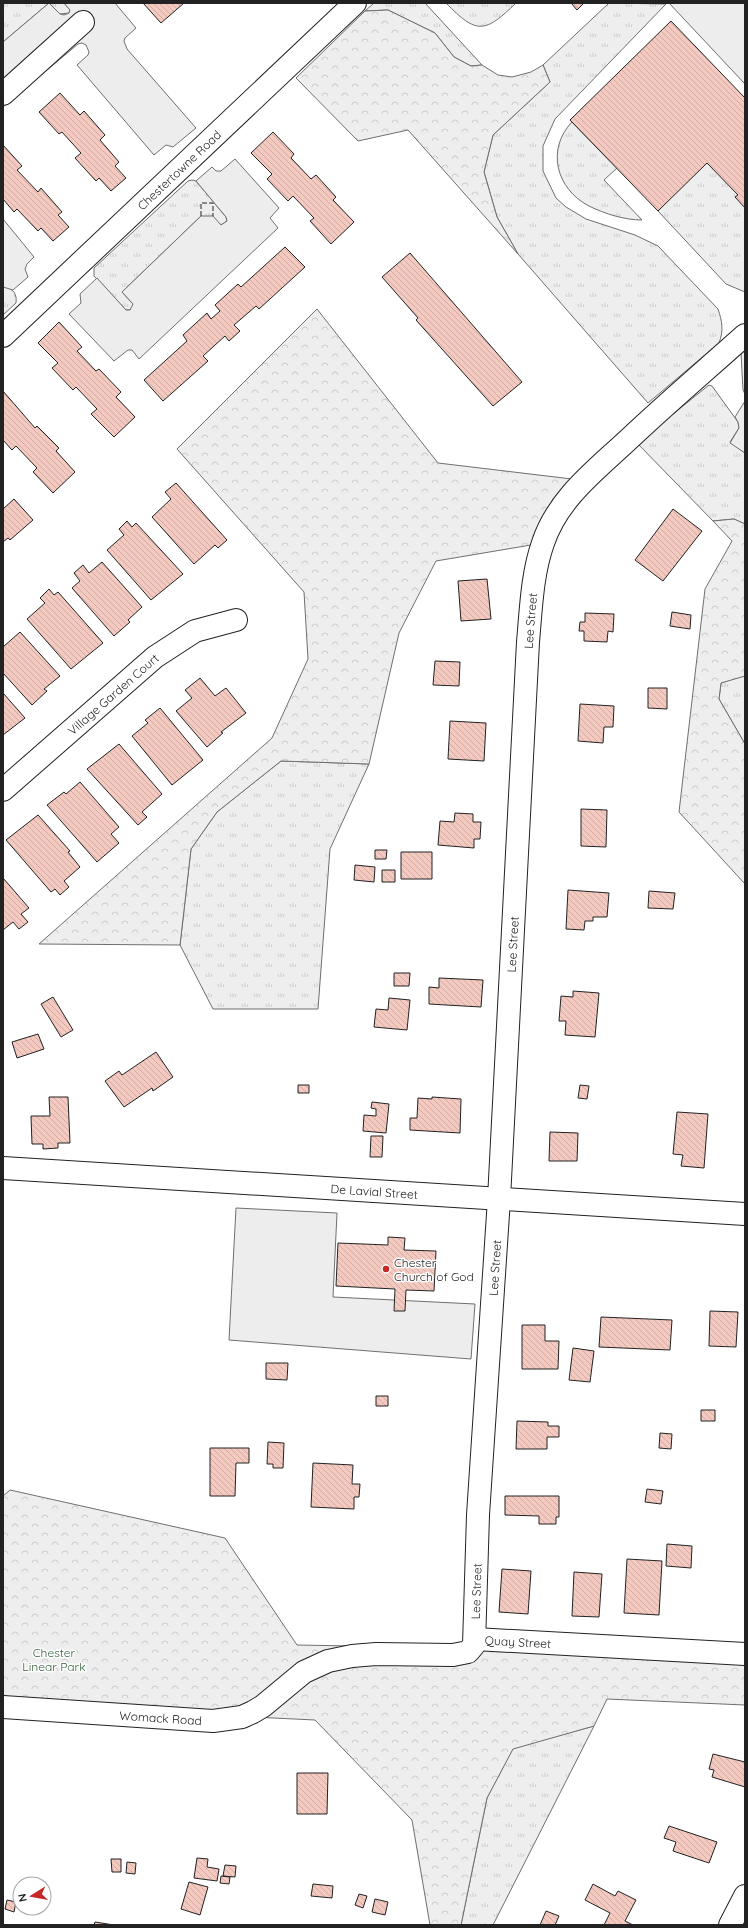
<svg xmlns="http://www.w3.org/2000/svg" width="748" height="1928" font-family="Quicksand,sans-serif">
	<style>
		.grass { fill: url(#grass-tufts); stroke: #6f6f6f }
		.forest { fill: url(#forest-crowns); stroke: #6f6f6f }
		.parking { fill: #ededed; stroke: #6f6f6f }
		.building { fill: url(#building-back-hatch); stroke: #222 }
		.lines { fill: none; stroke-linecap: round; stroke-linejoin: round }
		.minor-casing { stroke: #222; stroke-width: 24 }
		.minor { stroke: #fff; stroke-width: 22 }
		.fence { stroke: #222; stroke-width: 1; stroke-dasharray: 5 2; stroke-linecap: butt }
		.poi-dot { fill: #c62828; stroke: #fff; stroke-width: 1.5 }
		.labels { text-anchor: middle; dominant-baseline: central; stroke-width: 3; stroke-linejoin: round; paint-order: stroke }
		.street-label { font-size: 12px; fill: #222; stroke: #fff }
		.poi-label { font-size: 12px; fill: #222; stroke: #fff; text-anchor: start }
		.park-label { font-size: 12px; fill: #2f5e38; stroke: #fff }
	</style>
	<defs>
		<pattern id="grass-tufts" width="24" height="20" patternUnits="userSpaceOnUse"><rect width="24" height="20" fill="#eee"/><path d="M3 7l-1-3M5 7V3M7 7l1-3M15 17l-1-3M17 17v-4M19 17l1-3" fill="none" stroke="#ccc"/></pattern>
		<pattern id="forest-crowns" width="20" height="18" patternUnits="userSpaceOnUse"><rect width="20" height="18" fill="#eee"/><path d="M2 6a3 3 0 1 1 6 0M12 15a3 3 0 1 1 6 0" fill="none" stroke="#ccc"/></pattern>
		<pattern id="building-back-hatch" width="6" height="6" patternUnits="userSpaceOnUse"><rect width="6" height="6" fill="#f3c9c0"/><path d="M-1 5l2 2M0 0l6 6M5-1l2 2" fill="none" stroke="#d0aca5"/></pattern>
	</defs>
	<rect width="100%" height="100%" fill="#fff"/>
	<!-- grass -->
	<path class="grass" d="M3,3H49L3,42Z
		M49,3H64L70,10L69,13L60,14Z
		M374,3H425L482,65L471,66L454,57L435,33L388,10L365,11Z
		M446,3H516C485,33 477,35 446,3Z
		M609,3L666,4L555,119L543,146V171L556,198L566,207L586,219L635,235L658,246L718,309C722,321 724,330 719,343L648,403L518,254L497,217L484,172L493,135L550,82L543,65Z
		M572,122L617,168L604,180L642,220C625,220 605,214 589,206C556,189 546,149 572,122Z
		M703,148L745,173V292L726,284L658,211Z
		M192,180L196,181L226,217L227,221L221,225L201,216L122,292L133,304V308L130,310H126L94,276V268L188,181Z
		M5,286C14,290 17,294 16,303L3,315V287Z
		M745,346V394L743,390L741,353Z
		M709,385L712,386L738,422L739,428L730,442L745,453V524L734,519L713,521L637,443Z
		M742,676H745V744L719,699L721,683Z
		M281,761L369,764L330,849L318,1009H213L180,945L191,849L217,812Z
		M594,1726L493,1925H461L487,1798L513,1748Z"/>
	<!-- forest -->
	<path class="forest" d="M388,10L435,33L454,57L471,66L482,65L498,75L512,77L531,72L543,65L550,82L493,135L484,172L497,217L518,254L408,130L358,141L296,78L365,11Z
		M317,309L438,463L572,479C555,500 539,518 531,545L436,561L399,633L369,764L281,761L217,812L191,849L180,945L39,944L272,738L308,659L304,592L177,449Z
		M734,519L745,524V676L721,683L719,699L745,744V884L679,812L705,589L732,541L713,521Z
		M10,1490L225,1538L297,1645L745,1653V1705L607,1699L594,1726L513,1749L487,1798L461,1925H430L412,1820L315,1720L3,1705V1496Z"/>
	<!-- parking -->
	<path class="parking" d="M49,3L60,14L64,15L69,13L70,10L64,3H115L136,28L125,38L124,41L127,49L196,128L173,147L166,145L154,155L77,65L88,55L89,52L86,45L82,43L78,44L3,107V42Z
		M669,3H745V84Z
		M235,159L279,208L270,218L278,228L139,359L132,350H128L114,361L69,314L81,303L80,294L97,278L126,310H130L133,304L122,292L201,216H213L221,225L227,221L226,217L196,181L212,167L216,171H221Z
		M3,219L34,257L27,264L25,269L28,277L13,290L3,287Z
		M745,401V453L730,443L739,428L738,422L735,417Z
		M236,1208L337,1213L333,1297L475,1304L471,1359L229,1340Z"/>
	<!-- building -->
	<path class="building" d="M143,3H184L161,23Z
		M571,3H584L577,10Z
		M671,21L745,98V208L735,197L738,195L707,163L658,211L570,120Z
		M60,93L80,115L84,111L105,135L100,140L119,162L115,166L126,178L111,191L99,178L96,181L75,158L81,153L62,132L59,134L39,112Z
		M273,132L294,154L291,158L311,179L316,175L336,197L333,200L354,222L331,244L310,221L314,218L293,196L288,201L267,179L272,174L251,153Z
		M3,145L22,166L17,170L38,192L41,188L62,212L58,215L69,227L53,241L41,228L38,231L17,209L14,212L3,199Z
		M285,247L305,267L259,309L256,306L234,325L240,331L229,341L225,336L203,356L208,361L163,401L144,380L187,341L183,335L207,313L211,319L220,311L215,305L238,284L241,287Z
		M410,253L522,382L493,406L416,320L418,318L382,277Z
		M59,322L82,347L77,351L96,371L99,369L121,392L116,397L135,417L114,437L91,414L97,409L76,387L73,390L52,368L58,363L38,343Z
		M3,391L35,428L37,426L59,448L56,451L75,472L53,493L33,472L37,468L16,446L12,450L3,440Z
		M176,483L227,540L218,548L215,545L194,564L152,517L171,499L165,492Z
		M14,499L33,520L10,540L8,538L3,542V509Z
		M673,509L702,531L663,581L635,560Z
		M127,521L132,527L136,523L183,574L151,600L107,550L124,535L119,529Z
		M102,562L142,607L128,620L130,622L114,636L72,588L80,581L74,573L83,565L89,573Z
		M487,579L491,619L461,621L458,581Z
		M49,589L54,595L58,592L103,643L71,669L27,619L45,603L40,598Z
		M672,612L691,615L690,629L670,626Z
		M585,613L614,614L613,632L608,631L607,642L584,641V631H579L580,622H585Z
		M20,632L60,676L44,689L47,691L32,705L3,673V647Z
		M435,661L460,662L459,686L433,685Z
		M200,678L215,696L226,688L246,713L221,732L223,733L207,747L176,711L192,698L185,690Z
		M648,688H667V709L648,708Z
		M3,693L25,718L3,735Z
		M580,704L614,706L613,727H604L603,743L578,741Z
		M160,708L203,760L172,785L132,736L148,723L145,720Z
		M450,721L486,723L484,761L448,759Z
		M119,744L162,794L142,812L147,817L138,825L87,769Z
		M80,782L119,827L111,834L119,843L97,862L47,805L64,792L66,794Z
		M581,809L607,810L606,847L581,846Z
		M455,813L473,814V822H481L480,839H474V848L438,845L440,821L454,822Z
		M38,815L70,851L68,852L80,867L64,881L69,887L60,895L55,889L51,892L6,840Z
		M375,850H387L386,859H375Z
		M401,852H432V879H401Z
		M355,865L375,867L374,882L354,880Z
		M382,870H395V882H382Z
		M3,878L29,908L21,914L28,922L19,929L13,922L3,930Z
		M568,890L609,893L607,917H593V921H585L584,930L566,929Z
		M649,891L675,893L673,909L648,908Z
		M394,973H410L409,986H394Z
		M439,978L483,980L481,1007L429,1004V987L439,988Z
		M573,991L599,993L595,1037L565,1035L566,1021H559L561,996L573,997Z
		M53,997L73,1030L61,1037L41,1004Z
		M389,998L410,1000L407,1030L374,1027L376,1009L388,1010Z
		M38,1034L44,1049L17,1058L12,1042Z
		M156,1052L173,1077L153,1091L152,1088L124,1107L105,1081L119,1071L122,1075Z
		M298,1085H309V1093H298Z
		M580,1085L589,1086L587,1099L578,1098Z
		M49,1097H68L70,1143H58V1148L43,1149V1144H32L31,1116H50Z
		M432,1097L461,1099L460,1133L410,1130V1118H417L418,1098L432,1099Z
		M372,1102L389,1104L386,1133L363,1131L364,1115L376,1116V1109L371,1108Z
		M677,1112L708,1114L704,1168L681,1166L683,1155L673,1154Z
		M550,1132L578,1133L577,1161H549Z
		M371,1136H383L382,1157H370Z
		M388,1237L405,1238L404,1250L436,1251L434,1291L406,1290L405,1311H394L395,1289L336,1286L338,1243L388,1245Z
		M710,1311L738,1312L736,1347L709,1346Z
		M601,1317L672,1320L670,1350L599,1347Z
		M522,1325H545V1341H559L558,1369H522Z
		M573,1348L594,1351L590,1382L569,1380Z
		M266,1363H288L287,1380L266,1379Z
		M376,1396H388V1406H376Z
		M701,1410H715V1421H701Z
		M517,1421L548,1422V1426H559V1437H547V1449H516Z
		M660,1433L672,1434L671,1449L659,1448Z
		M268,1442L284,1443L283,1468H273V1464H267Z
		M210,1448H249V1463H236L235,1496H210Z
		M313,1463L353,1465L352,1484H360L359,1497H354V1509L311,1507Z
		M647,1489L663,1491L661,1504L645,1502Z
		M505,1496H559V1517H556V1524H539V1516L505,1515Z
		M667,1544L692,1546L691,1568L666,1566Z
		M627,1559L662,1561L659,1615L624,1613Z
		M502,1569L531,1571L528,1614L499,1612Z
		M574,1572L602,1574L599,1617L572,1616Z
		M713,1754L745,1762V1787L712,1777L714,1770L709,1769Z
		M297,1773H328L327,1814H297Z
		M669,1826L717,1842L709,1863L673,1851L676,1842L664,1838Z
		M197,1858L208,1859L207,1867L219,1869L217,1881L194,1878Z
		M111,1859H121V1872H112Z
		M127,1862L136,1863L135,1874L126,1873Z
		M225,1865L236,1866L235,1877L223,1876Z
		M221,1876L230,1877L229,1884L220,1883Z
		M189,1882L208,1887L200,1915L181,1909Z
		M313,1884L333,1886L332,1898L311,1896Z
		M593,1884L615,1896L618,1891L636,1900L625,1921L633,1925H604L610,1913L585,1900Z
		M359,1894L367,1896L363,1908L355,1905Z
		M375,1899L388,1902L385,1915L372,1912Z
		M7,1900L16,1902L14,1912L5,1909Z
		M546,1911L559,1916L555,1925H540Z
		M95,1922L114,1925H94Z"/>
	<g class="lines">
		<!-- minor casing -->
		<g class="minor-casing">
			<g id="minor">
				<path d="M3,94L83,22"/>
				<path id="s1" d="M3,336L355,3"/>
				<path id="s2" d="M3,790L155,657L195,631L236,620"/>
				<path id="s3" d="M3,1168C250,1181 498,1201 745,1214"/>
				<path id="s4" d="M475,1639L745,1654"/>
				<path id="s5" d="M3,1707L213,1721L242,1717L253,1712L263,1706L304,1672L328,1661L352,1656L376,1654L453,1655L468,1652L474,1645L478,1515L499,1199L528,642C531,609 532,574 543,543C558,498 596,470 629,439C667,403 706,370 745,335"/>
				<path d="M730,1925L745,1896"/>
			</g>
		</g>
		<!-- minor -->
		<use href="#minor" class="minor"/>
		<!-- fence -->
		<path class="fence" d="M201,216V203H213V216"/>
	</g>
	<!-- markers -->
	<circle class="poi-dot" cx="386" cy="1269" r="4"/>
	<g class="labels">
		<!-- street labels -->
		<g class="street-label">
			<text stroke="none"><textPath href="#s1" startOffset="242">Chestertowne Road</textPath></text>
			<text stroke="none"><textPath href="#s5" startOffset="1519">Lee Street</textPath></text>
			<text stroke="none"><textPath href="#s2" startOffset="146">Village Garden Court</textPath></text>
			<text stroke="none"><textPath href="#s5" startOffset="1195">Lee Street</textPath></text>
			<text stroke="none"><textPath href="#s3" startOffset="372">De Lavial Street</textPath></text>
			<text stroke="none"><textPath href="#s5" startOffset="871">Lee Street</textPath></text>
			<text stroke="none"><textPath href="#s5" startOffset="547">Lee Street</textPath></text>
			<text stroke="none"><textPath href="#s4" startOffset="43">Quay Street</textPath></text>
			<text stroke="none"><textPath href="#s5" startOffset="158">Womack Road</textPath></text>
		</g>
		<!-- poi labels -->
		<g class="poi-label">
			<text x="394" y="1262">Chester<tspan x="394" dy="14">Church of God</tspan></text>
		</g>
		<!-- park labels -->
		<g class="park-label">
			<text x="54" y="1652">Chester<tspan x="54" dy="14">Linear Park</tspan></text>
		</g>
	</g>
	<!-- border -->
	<rect width="748" height="1928" fill="none" stroke="#222222" stroke-width="8"/>
	<!-- north arrow -->
	<g transform="translate(32 1896) rotate(259)"><circle r="19" fill="#ffffff" stroke="#a7a7a7"/>
	<path d="M0-3L7 15L0 10L-7 15Z" fill="#c62828"/>
	<text y="-6" font-size="11" font-weight="bold" text-anchor="middle" fill="#222222">N</text>
	</g>
</svg>
